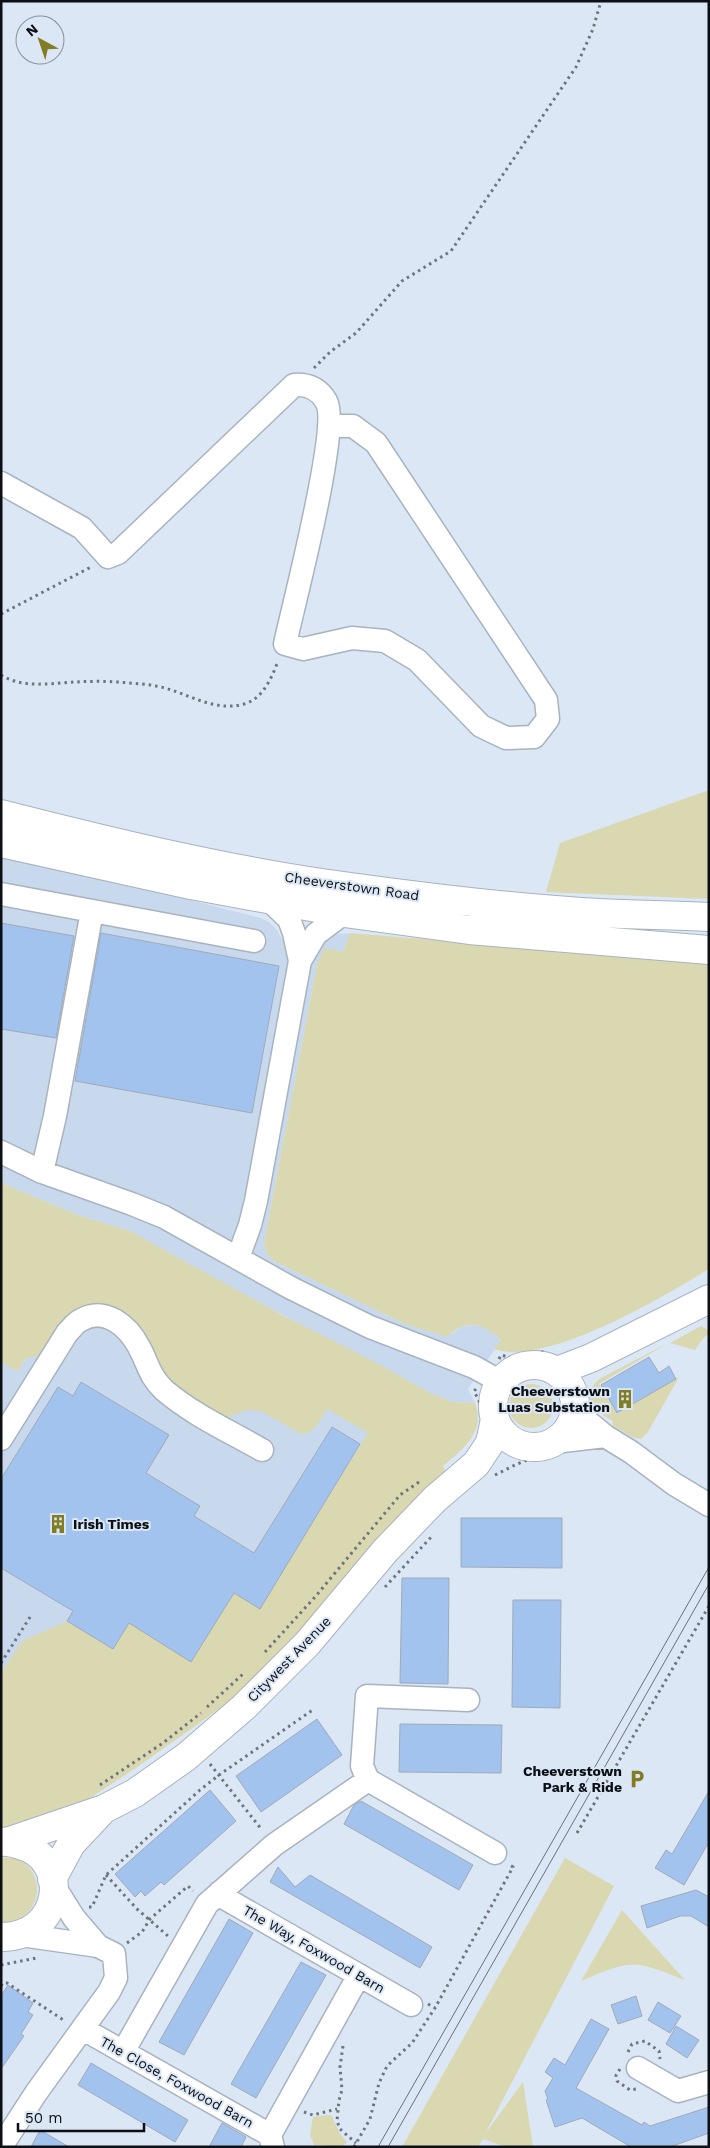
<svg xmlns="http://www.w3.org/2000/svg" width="710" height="2148" font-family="'Work Sans',sans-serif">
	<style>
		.built { fill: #c9d9ed }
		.green { fill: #d9d8b0 }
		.building { fill: #a1c3ee; stroke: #a0aab8 }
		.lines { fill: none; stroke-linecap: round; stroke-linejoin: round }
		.minor-casing { stroke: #a8b3c0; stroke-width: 25 }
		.major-casing { stroke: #a8b3c0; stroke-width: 30 }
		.path { stroke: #6e747e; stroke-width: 3; stroke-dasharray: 2.5 4; stroke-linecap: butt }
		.minor { stroke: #fff; stroke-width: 22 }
		.major { stroke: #fff; stroke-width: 28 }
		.tram { stroke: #6a707a; stroke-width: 1 }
		.labels { text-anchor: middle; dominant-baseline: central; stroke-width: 4; stroke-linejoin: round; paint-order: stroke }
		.street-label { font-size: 14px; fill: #0c0f14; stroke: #dce7f6 }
		.poi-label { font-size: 14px; font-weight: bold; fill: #0c0f14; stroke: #dce7f6; text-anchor: end }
	</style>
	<rect width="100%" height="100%" fill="#dce7f6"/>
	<!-- built -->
	<path class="built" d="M1,852L261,918L269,922L277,930L282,939L304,934L325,942L337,934L350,933L343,952L317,965L264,1243L274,1261L405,1324L447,1336L463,1326L476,1325L488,1328L501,1340L468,1389L475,1403L453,1402L432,1394L228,1286L130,1231L78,1215L1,1183Z
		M82,1300L318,1400L445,1475L1,1814V1361L51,1311Z"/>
	<!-- green -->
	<path class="green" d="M709,790V899L546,892L560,843Z
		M350,933L709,963V1269C663,1297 546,1367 494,1349L501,1340C484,1324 467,1317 447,1337L405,1324L274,1261L266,1252L264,1243L317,965L324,948L343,952Z
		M1,1183L78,1215L130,1231L284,1316L373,1361L432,1394L453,1402L475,1403C486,1432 463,1449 443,1466L446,1472L374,1545L250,1687L136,1768L59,1818L1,1830V1673L22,1641L67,1621L113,1649L129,1623L191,1661L234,1593L260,1608L368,1433L327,1409C320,1420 315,1433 301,1434L261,1411L247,1410L228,1417L214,1419L199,1412L104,1312L42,1354L25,1359L17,1372L1,1361Z
		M701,1326L709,1331V1334L704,1337L695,1350L670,1343Z
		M668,1343L599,1384L617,1414L679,1377L648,1432L641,1439L632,1437L612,1425L613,1421C595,1411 579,1398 599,1379Z
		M509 1406a22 22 0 1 1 44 0a22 22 0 1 1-44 0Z
		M1,1858C46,1852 52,1922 1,1922Z
		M565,1858L614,1886L485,2134L523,2082L533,2147H506L483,2139L478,2147H402Z
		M622,1910L685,1980C634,1960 633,1959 581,1981Z
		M328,2115L332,2116L340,2134L347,2142L342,2147L314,2145L310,2135L313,2117Z"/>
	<!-- building -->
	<path class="building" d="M1,923L74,936L56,1038L1,1029Z
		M101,933L279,966L252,1113L75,1081Z
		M649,1357L659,1373L669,1366L676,1379L617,1413L601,1385Z
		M81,1382L169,1435L146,1473L200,1506L194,1516L254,1553L332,1427L360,1444L260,1609L234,1593L191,1662L129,1623L113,1649L67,1621L73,1611L1,1568V1479L58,1387L73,1396Z
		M461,1518H562V1568L461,1567Z
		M402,1578H449L448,1684L400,1683Z
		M513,1600H561L560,1708L512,1707Z
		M317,1719L342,1755L261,1812L236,1776Z
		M400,1724L502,1725L501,1773L399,1772Z
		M210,1790L236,1821L164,1885L161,1882L145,1896L141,1891L135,1897L115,1874Z
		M709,1791V1842L684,1885L655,1868L666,1850L672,1854Z
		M361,1801L473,1865L459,1890L344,1824L354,1805Z
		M278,1867L295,1887L310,1875L432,1947L420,1968L270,1882Z
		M696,1890L709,1897V1927L691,1916H680L647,1928L641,1906Z
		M229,1919L253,1933L184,2055L159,2042Z
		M301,1962L326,1975L256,2098L231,2084Z
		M8,1985L33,2003L28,2012L33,2015L21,2034L24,2036L1,2069V1996Z
		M636,1996L642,2016L618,2024L611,2005Z
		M658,2002L681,2016L670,2033L648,2020Z
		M591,2019L609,2029L576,2088L642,2125L644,2122L650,2126L709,2107V2133L670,2147H631L582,2118L555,2127L546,2100L548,2099L545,2091L553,2078L545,2072L554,2058L565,2065Z
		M676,2026L699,2040L687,2058L666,2044Z
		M91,2063L188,2120L175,2142L78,2085Z
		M222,2123L246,2137L241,2147H209Z
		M40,2130L69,2147H31Z"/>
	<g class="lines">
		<!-- minor casing -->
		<g class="minor-casing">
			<path id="minor" d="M1,483L82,528L108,557L118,553L294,385C307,384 318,388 326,401C341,426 293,606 285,644L303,649L352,638L385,641L417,660L481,726L506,738L534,737L548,719L546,700L376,443L353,426H329
				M1,894L254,941
				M268,899L289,919L294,933L300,961
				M1,1152L42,1172L132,1204L164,1217L291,1288L370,1327L474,1367L501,1382
				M42,1172L55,1116L92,911
				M238,1258L250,1225L256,1201L300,961L316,934L344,913
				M575,1411L605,1436L631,1452L674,1484L709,1505
				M1,1439L67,1333C71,1329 76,1322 81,1320C105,1306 128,1326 139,1347C148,1363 149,1376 164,1390C193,1415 229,1431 262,1450
				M554,1442L605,1436
				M368,1780L362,1766L367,1696L468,1700
				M368,1780L495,1853
				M54,1886L74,1918L98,1946
				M220,1892L226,1899L411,2005
				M83,2029L270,2135
				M123,2052L207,1904L274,1845L368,1780
				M638,2068L678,2091L709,2082
				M1,2147L36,2093L109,1992L116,1978L114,1954L98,1946L21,1935
				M273,2147L270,2135L359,1975"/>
		</g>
		<!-- major casing -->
		<g class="major-casing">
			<path id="major" d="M1,814C107,841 214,867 322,883C414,896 507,908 599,913C636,915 672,915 709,917
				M1,843L191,885L344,913L469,930L709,950
				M493 1406a41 41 0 1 1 82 0a41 41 0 1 1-82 0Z
				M557,1371L591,1358L709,1299
				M1,1842C8,1841 14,1843 20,1845C72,1859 63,1937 1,1937
				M7,1842L104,1809L135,1793L186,1757L244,1707L307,1644L385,1551L435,1499L476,1464L490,1443L495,1419
				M52,1879L71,1844L101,1812"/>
		</g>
		<!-- path -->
		<path class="path" d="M314,368L330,352L356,333L402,281L451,251L576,67L593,29L601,1
			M1,614L91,567
			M1,675C23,689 51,683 76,682C93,681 111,681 129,683C138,684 147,684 156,686C185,691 213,713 244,704C263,699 272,677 278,661
			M499,1359L501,1355L512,1358L547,1351
			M476,1389L474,1391L480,1403
			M495,1475L515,1465L541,1454
			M385,1587L433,1535
			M265,1652L315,1597L400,1495L422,1480
			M1,1663L32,1614
			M207,1707L243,1674
			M210,1764L262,1830
			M100,1785L163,1743L201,1713
			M577,1833L709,1606
			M106,1875L137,1909L168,1936
			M89,1907H92L106,1875L200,1790L219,1775L314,1709
			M127,1943L142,1932L150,1919L188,1886L193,1891
			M1,1965L37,1958
			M1,1986L3,1983H7L65,2021
			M428,2004L435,2008L513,1867L508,1864
			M343,2046L340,2067L342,2090L339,2100L337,2121L340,2129L356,2143
			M628,2052L632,2044L645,2041L659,2051L660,2059
			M620,2069L616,2075L617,2081L630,2090L636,2089
			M304,2112L313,2115L337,2109
			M354,2147L370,2119L379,2083L387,2066L412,2043L435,2008"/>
		<!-- minor -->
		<use href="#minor" class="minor"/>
		<!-- major -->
		<use href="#major" class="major"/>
		<!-- tram -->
		<path class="tram" d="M378,2147L709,1567
			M388,2147L709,1584"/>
	</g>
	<!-- icons -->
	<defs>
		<g id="building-bare" transform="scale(1.5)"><path d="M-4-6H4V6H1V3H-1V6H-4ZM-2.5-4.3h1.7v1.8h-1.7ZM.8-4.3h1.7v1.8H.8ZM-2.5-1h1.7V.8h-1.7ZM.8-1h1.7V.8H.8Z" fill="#817d24" stroke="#dce7f6" stroke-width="2.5" paint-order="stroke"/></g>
		<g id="parking-bare" transform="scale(1.5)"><path d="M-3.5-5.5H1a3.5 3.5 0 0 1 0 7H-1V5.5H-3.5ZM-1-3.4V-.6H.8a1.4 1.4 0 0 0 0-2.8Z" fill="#817d24" stroke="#dce7f6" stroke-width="2.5" paint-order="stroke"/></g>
	</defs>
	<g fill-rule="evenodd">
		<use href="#building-bare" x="625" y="1399"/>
		<use href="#building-bare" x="58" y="1524"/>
		<use href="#parking-bare" x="637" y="1779"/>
	</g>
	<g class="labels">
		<!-- street labels -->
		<g class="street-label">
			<text transform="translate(352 886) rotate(8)">Cheeverstown Road</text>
			<text transform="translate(289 1659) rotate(-46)">Citywest Avenue</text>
			<text transform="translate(314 1949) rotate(30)">The Way, Foxwood Barn</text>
			<text transform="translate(177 2082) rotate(29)">The Close, Foxwood Barn</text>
		</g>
		<!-- poi labels -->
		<g class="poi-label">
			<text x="610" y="1391">Cheeverstown<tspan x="610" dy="16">Luas Substation</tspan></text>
			<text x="73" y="1524" text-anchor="start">Irish Times</text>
			<text x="622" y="1771">Cheeverstown<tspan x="622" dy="16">Park &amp; Ride</tspan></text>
		</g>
	</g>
	<!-- border -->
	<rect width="710" height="2148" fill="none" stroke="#0c0f14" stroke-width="5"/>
	<!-- north arrow -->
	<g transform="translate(40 40) rotate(320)"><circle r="24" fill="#dce7f6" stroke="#89919c"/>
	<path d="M0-4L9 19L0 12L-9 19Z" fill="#817d24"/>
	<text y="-8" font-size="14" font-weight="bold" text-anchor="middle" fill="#0c0f14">N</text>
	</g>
	<!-- scale -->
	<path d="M18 2123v8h126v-8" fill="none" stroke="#0c0f14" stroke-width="2.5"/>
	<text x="25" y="2123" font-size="15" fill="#0c0f14" stroke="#dce7f6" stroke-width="4" paint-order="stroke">50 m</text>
</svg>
